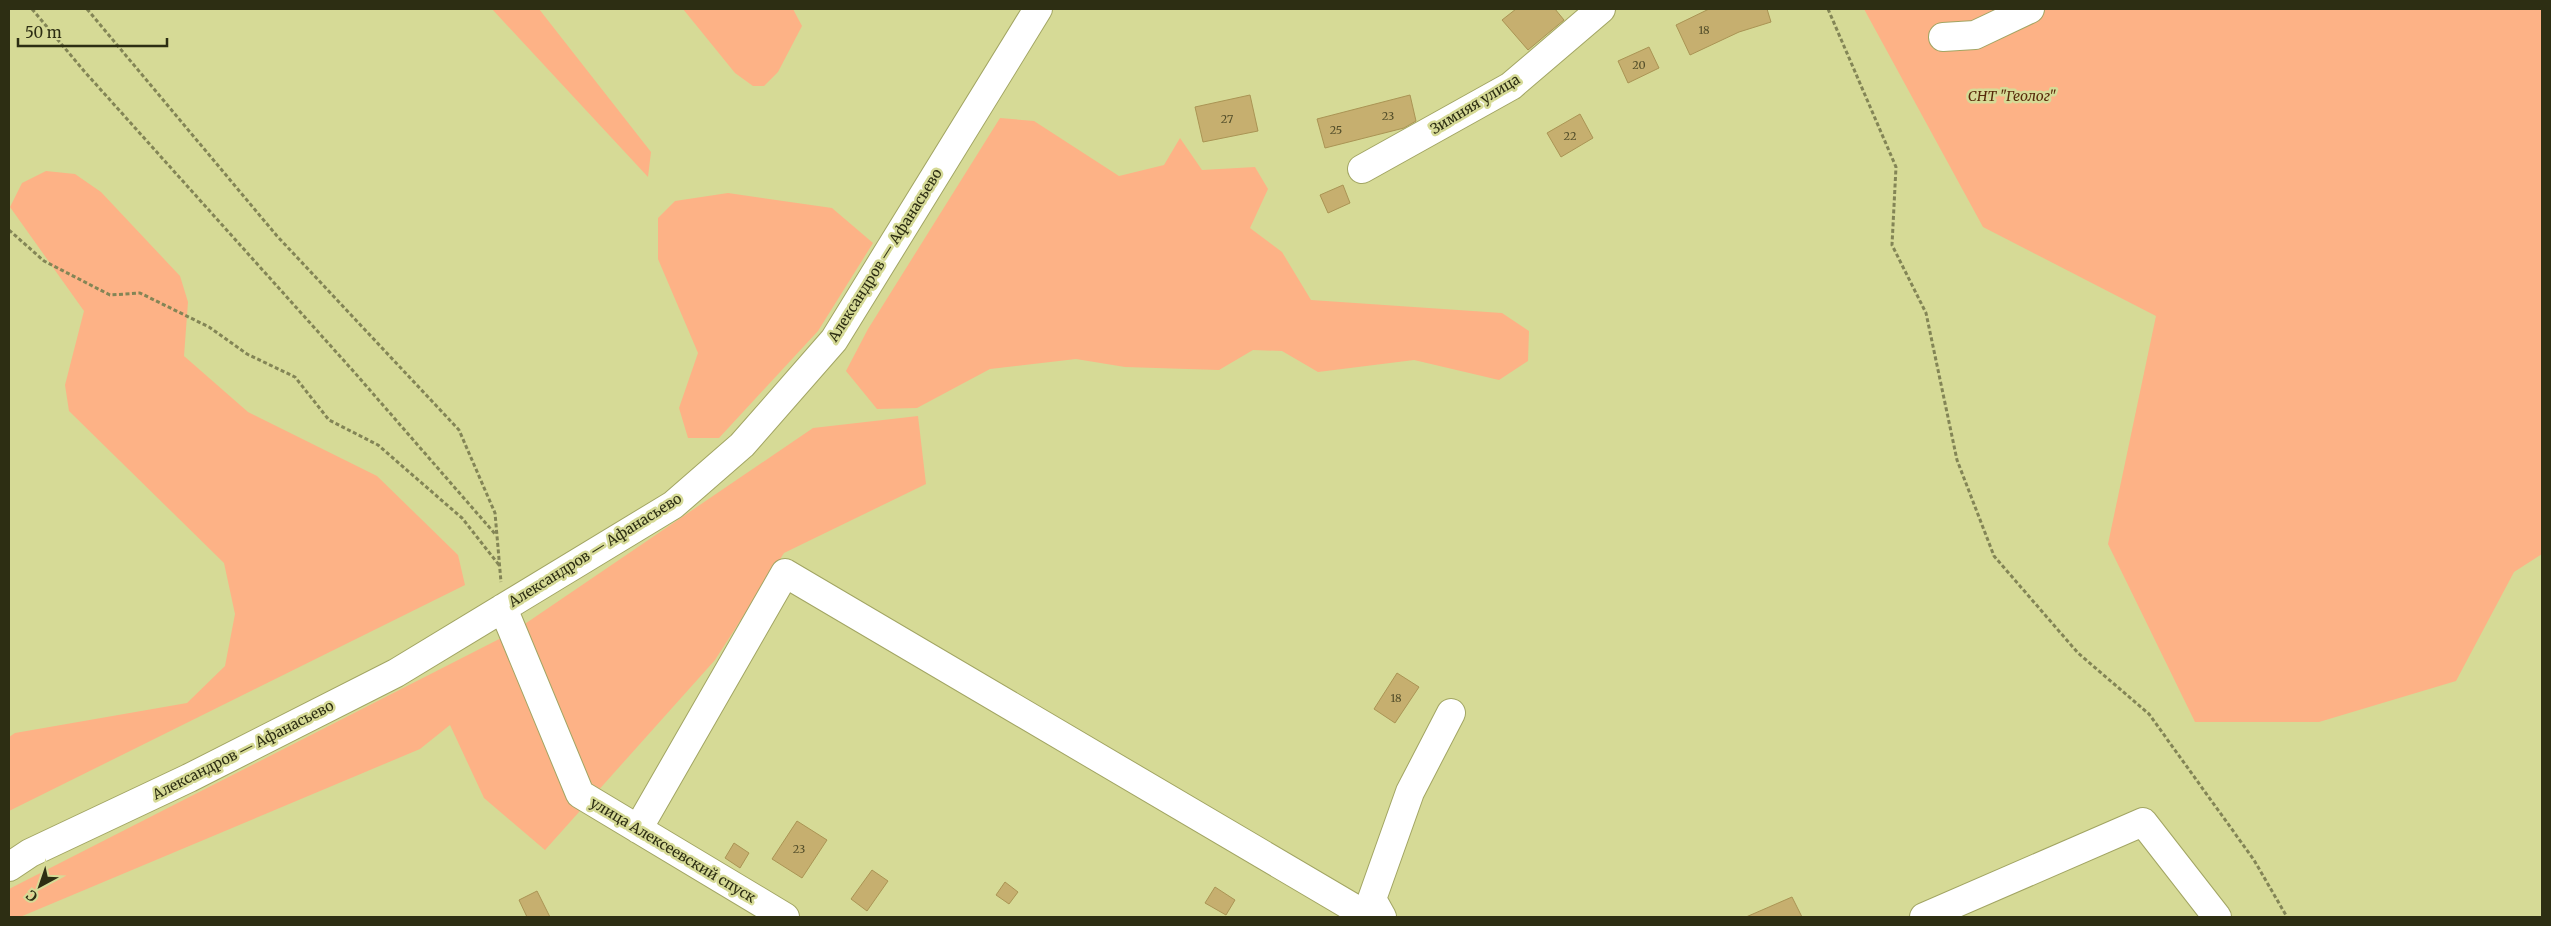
<svg xmlns="http://www.w3.org/2000/svg" width="2551" height="926" font-family="Merriweather,serif">
	<style>
		.green { fill: #fdb286 }
		.building { fill: #c6af6f; stroke: #aa9454 }
		.lines { fill: none; stroke-linecap: round; stroke-linejoin: round }
		.minor-casing { stroke: #a2a563; stroke-width: 30 }
		.path { stroke: #838556; stroke-width: 3; stroke-dasharray: 4 2.5; stroke-linecap: butt }
		.minor { stroke: #fff; stroke-width: 28 }
		.labels { text-anchor: middle; dominant-baseline: central; stroke-width: 5; stroke-linejoin: round; paint-order: stroke }
		.number-label { font-size: 11px; fill: #534e2a }
		.park-label { font-size: 14px; font-style: italic; fill: #582a0a; stroke: #d6da96 }
		.street-label { font-size: 14px; fill: #2d2e13; stroke: #d6da96 }
	</style>
	<rect width="100%" height="100%" fill="#d6da96"/>
	<!-- green -->
	<path class="green" d="M492,9H539L651,152L648,177Z
		M683,9H793L802,26L778,72L764,86H753L735,73Z
		M1864,9H2542V554L2514,572L2456,681L2319,722H2195L2108,544L2156,316L1983,227Z
		M1000,118L1034,121L1119,176L1164,165L1180,138L1202,170L1255,167L1268,189L1250,228L1282,252L1311,300L1502,313L1529,331L1528,361L1499,380L1414,360L1318,372L1282,351L1253,350L1219,370L1125,367L1076,359L990,369L917,408L877,409L846,371L868,329Z
		M46,171L75,174L101,192L180,276L188,302L184,356L248,412L377,476L458,555L465,585L9,811V737L15,733L187,703L225,666L235,614L224,563L69,411L65,385L84,311L10,207L22,183Z
		M728,193L832,208L873,243L818,331L719,438H688L679,408L698,353L658,259V218L675,201Z
		M918,416L926,484L784,553L715,660L545,850L484,798L450,725L420,749L20,917H9V889L513,632L813,428Z"/>
	<!-- building -->
	<path class="building" d="M1516,9H1555L1564,20L1528,50L1502,20Z
		M1709,9H1767L1771,22L1739,32L1690,55L1676,25Z
		M1649,47L1659,68L1628,83L1618,61Z
		M1250,95L1258,131L1203,142L1195,107Z
		M1410,95L1416,121L1404,128L1325,148L1317,119Z
		M1580,114L1593,138L1561,157L1547,133Z
		M1343,185L1350,203L1328,213L1320,195Z
		M1397,673L1419,687L1395,723L1374,709Z
		M797,821L827,840L802,878L772,859Z
		M734,843L749,853L740,868L725,858Z
		M872,870L888,881L867,911L851,899Z
		M1005,882L1018,892L1009,904L996,895Z
		M1215,887L1235,900L1226,915L1205,903Z
		M537,891L550,917H527L519,900Z
		M1792,897L1802,917H1746Z"/>
	<g class="lines">
		<!-- minor casing -->
		<g class="minor-casing">
			<path id="minor" d="M1943,37L1975,35L2030,9
				M1362,169L1511,86L1601,9
				M503,608L580,794L785,917
				M638,829L785,573L1369,917
				M9,867L30,853L189,778L396,673L673,505L742,445L834,340L1038,9
				M1382,917L1372,899L1410,792L1451,713
				M1924,917L2143,822L2217,917"/>
		</g>
		<!-- path -->
		<path class="path" d="M32,9L84,71L355,373L496,535
			M87,9L277,236L459,430L495,513L501,582
			M1828,9L1896,167L1892,245L1926,313L1957,460L1994,556L2078,653L2149,714L2254,860L2287,917
			M9,230L44,261L110,295L140,293L209,327L247,354L295,377L329,420L378,445L462,518L499,565"/>
		<!-- minor -->
		<use href="#minor" class="minor"/>
	</g>
	<g class="labels">
		<!-- number labels -->
		<g class="number-label">
			<text x="1704" y="30">18</text>
			<text x="1639" y="65">20</text>
			<text x="1388" y="116">23</text>
			<text x="1227" y="119">27</text>
			<text x="1336" y="130">25</text>
			<text x="1570" y="136">22</text>
			<text x="1396" y="698">18</text>
			<text x="799" y="849">23</text>
		</g>
		<!-- park labels -->
		<g class="park-label">
			<text x="2012" y="96">СНТ "Геолог"</text>
		</g>
		<!-- street labels -->
		<g class="street-label">
			<text transform="translate(1475 104) rotate(-31)">Зимняя улица</text>
			<text transform="translate(885 255) rotate(-58)">Александров — Афанасьево</text>
			<text transform="translate(595 550) rotate(-32)">Александров — Афанасьево</text>
			<text transform="translate(243 750) rotate(-27)">Александров — Афанасьево</text>
			<text transform="translate(673 850) rotate(31)">улица Алексеевский спуск</text>
		</g>
	</g>
	<!-- border -->
	<rect width="2551" height="926" fill="none" stroke="#2d2e13" stroke-width="20"/>
	<!-- north arrow -->
	<g transform="translate(40 886) rotate(220)" stroke="#d6da96" stroke-width="4" paint-order="stroke">
	<path d="M0-4L9 19L0 12L-9 19Z" fill="#2d2e13"/>
	<text y="-8" font-size="14" font-weight="bold" text-anchor="middle" fill="#2d2e13">С</text>
	</g>
	<!-- scale -->
	<path d="M18 38v8h149v-8" fill="none" stroke="#2d2e13" stroke-width="2.5"/>
	<text x="25" y="38" font-size="15" fill="#2d2e13" stroke="#d6da96" stroke-width="4" paint-order="stroke">50 m</text>
</svg>
